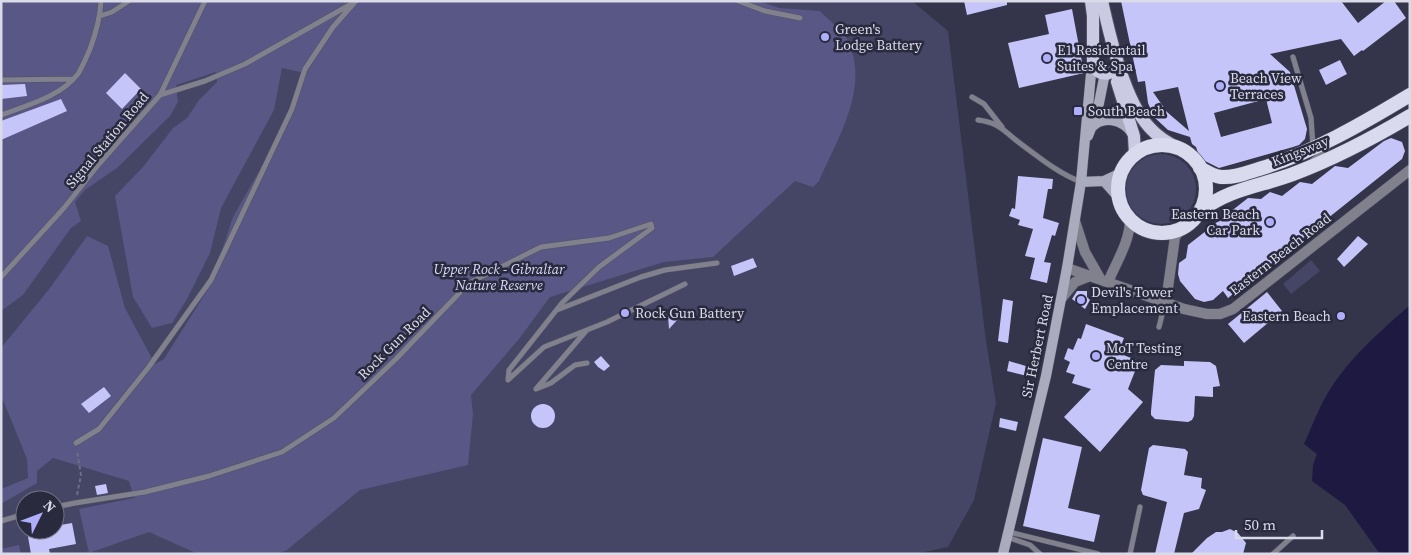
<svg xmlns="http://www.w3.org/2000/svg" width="1411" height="555" font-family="'Source Serif 4',serif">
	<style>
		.green { fill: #454566; fill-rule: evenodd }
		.forest { fill: #585785 }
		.water { fill: #1d1941 }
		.building { fill: #c5c5fa; fill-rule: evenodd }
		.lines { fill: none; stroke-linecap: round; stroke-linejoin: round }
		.service-casing { stroke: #525267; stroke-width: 6 }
		.minor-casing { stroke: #525267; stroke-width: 11 }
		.secondary-casing { stroke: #525267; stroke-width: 11 }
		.primary-casing { stroke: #525267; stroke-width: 14 }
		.trunk-casing { stroke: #525267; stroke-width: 15 }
		.path { stroke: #6e6e81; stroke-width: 2; stroke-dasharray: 4 2.5; stroke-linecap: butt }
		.service { stroke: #81818d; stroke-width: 5 }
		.minor { stroke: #81818d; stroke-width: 10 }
		.secondary { stroke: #aaabbd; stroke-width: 10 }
		.primary { stroke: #cacbe3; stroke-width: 12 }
		.trunk { stroke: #dadaef; stroke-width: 14 }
		.poi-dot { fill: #afaefa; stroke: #2a2a3f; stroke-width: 2 }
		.labels { text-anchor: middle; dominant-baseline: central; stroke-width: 5; stroke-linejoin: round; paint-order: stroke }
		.poi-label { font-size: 14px; fill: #dadae9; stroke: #2a2a3f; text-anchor: start }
		.street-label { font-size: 14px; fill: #dadae9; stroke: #2a2a3f }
		.park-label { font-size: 14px; font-style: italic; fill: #dadbf9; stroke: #2a2a3f }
	</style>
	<rect width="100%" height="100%" fill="#34344a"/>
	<!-- green -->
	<path class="green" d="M1,1H912L948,31L986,341L996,403L974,500L948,547L915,554H1ZM25,500H55V530H25Z
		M1126 189a35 35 0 1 1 70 0a35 35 0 1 1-70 0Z
		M1311,260L1320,271L1291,294L1283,284Z"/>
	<!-- forest -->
	<path class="forest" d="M1,1H759L779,8L820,11C828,20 842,29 847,39C871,86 838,138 819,181L813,187L795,181L713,257L664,262L550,297L519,339L471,395L473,414L468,465L360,490L287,550L277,554H198L149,532L89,553L79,509L134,498L129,481L53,458L37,471V483L1,504V489L28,478L27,459L1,395V348L50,288L87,236L108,246L125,308L155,364L164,359L210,286L233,217L294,109L305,73L282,68L274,110L221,208L210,253L187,299L172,323L152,328L133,297L115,196L143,167L173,128L187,118L199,100L217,82L216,72L176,85L178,102L170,116L117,168L85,190L75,202L81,221L71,228L23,295L1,311Z
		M19,545L21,554H1V549Z"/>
	<!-- water -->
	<path class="water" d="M1410,305V554H1380L1345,505L1312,481L1313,465L1317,454L1304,444C1314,422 1322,399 1337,379C1357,351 1384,328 1410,305Z"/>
	<!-- building -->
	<path class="building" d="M964,1H1007V5L967,15Z
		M1121,1H1341L1358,23L1386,1H1394L1406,18L1363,51L1362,50L1354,56L1341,39L1270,54L1290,72L1307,129L1305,139L1299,145L1293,147L1219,168L1203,160L1199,156L1196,147L1192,144L1190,137L1168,130L1154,117L1148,103L1145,81L1138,82ZM1178,87L1189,131L1167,112L1153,92ZM1266,99L1272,123L1221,137L1214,113Z
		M1072,9L1084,73L1019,88L1008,43L1049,34L1045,15Z
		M1340,60L1347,74L1326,85L1319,70Z
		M125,73L141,89L122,109L106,93Z
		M25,84L27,96L1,99V85Z
		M61,99L67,111L1,140V121Z
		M1391,138L1402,142L1405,151L1402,159L1228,298L1223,291L1213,300L1204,302L1195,299L1180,281L1178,274L1179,263L1186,258L1188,245L1248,198L1261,199L1270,192L1282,196L1300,182L1312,184L1335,166L1348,168L1384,141Z
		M1018,176L1053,179L1052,189H1048L1043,218L1059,223L1055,236L1052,235L1044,262L1051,263L1047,283L1030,279L1035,258L1025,256L1033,229L1018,225L1020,220L1009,216L1012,208L1015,209Z
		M1358,236L1368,244L1344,267L1337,259Z
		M753,258L757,267L734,276L731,266Z
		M1077,291H1087V297L1090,300L1085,309L1072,299Z
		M1267,292L1282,311L1244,343L1228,324Z
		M1003,299L1013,301L1008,343L998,341Z
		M671,312H676L679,318L669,329L668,316Z
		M1086,324L1124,338L1118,353L1139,361L1128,389L1143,402L1100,452L1064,417L1091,389L1072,383L1075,375L1066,372L1070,362L1064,359L1068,348L1073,350L1078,338L1081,339Z
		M601,356L610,366L604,371L598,367L594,362Z
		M1009,361L1029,367L1027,376L1007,371Z
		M1184,361L1210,362L1216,366L1220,386L1213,387V397L1195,396L1194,416L1192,420L1188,422L1155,419L1151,415V411L1155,370L1161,365L1184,366Z
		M104,387L111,396L89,413L81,404Z
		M531 416a12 12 0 1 1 24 0a12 12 0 1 1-24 0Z
		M1000,418L1018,422L1016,431L999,427Z
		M1043,438L1082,447L1068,508L1100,515L1094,542L1023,526Z
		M1153,445L1185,449L1188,452L1184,475L1202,478L1201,488L1206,490L1199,509L1184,513L1174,554H1155L1167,502L1143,495L1141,490L1149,448Z
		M106,484L108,493L97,495L95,486Z
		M72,523L76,544L49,549L50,554H31L27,531L55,530V526Z
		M1230,529L1238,533L1246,543L1243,554H1191L1207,538L1216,532H1222Z"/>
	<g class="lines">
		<!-- service casing -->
		<g class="service-casing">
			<path id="service" d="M738,1L765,11L800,18
				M100,16L112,12L129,1
				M1293,57L1311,118L1313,147
				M1,80L73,79
				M160,95L205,81L245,64L353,3
				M972,97L984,104L1002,127
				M1,115C28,105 60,97 78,74C83,66 86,58 90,49C96,33 100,19 101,1
				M978,120C1001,123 1003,131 1021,144C1040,158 1058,173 1081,182
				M1311,162L1327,148
				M1,277L64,208L99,164L160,95L205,1
				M557,310L641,277L665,270L717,263
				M1159,327L1165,303
				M586,331L536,389L551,383L575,365L587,363
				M76,443L99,429L148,368L211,280L292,109L305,69L333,27L356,1
				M55,507L75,503L145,492L209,476L282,452L334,418L396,359L469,283L541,247L609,238L651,224L652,228L599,267L562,303L509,370L508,380L544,347L607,322L685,284
				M1,521L25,514
				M1009,532L1098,554
				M1007,537L1030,545L1040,554
				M1130,554L1140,507
				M1273,554L1293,536"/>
		</g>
		<!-- minor casing -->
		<g class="minor-casing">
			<path id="minor" d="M1075,221L1085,252L1101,280
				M1067,268L1184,309L1207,314H1220L1233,309L1410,170
				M1108,282C1116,263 1130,241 1130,220
				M1061,299L1075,282L1090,276
				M1166,302L1175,237L1181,229"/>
		</g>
		<!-- secondary casing -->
		<g class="secondary-casing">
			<path id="secondary" d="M1091,128C1103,114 1123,120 1132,133
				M1088,136L1097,113L1104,78L1107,74
				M1104,181L1119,198
				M1081,182L1104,181L1121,173
				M1003,554L1046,376L1067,268L1081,182L1092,63"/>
		</g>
		<!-- primary casing -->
		<g class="primary-casing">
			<path id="primary" d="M1091,1L1093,16V67C1102,77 1114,76 1118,63
				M1102,1C1110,37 1125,102 1150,128C1158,137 1168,143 1178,148
				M1117,82L1134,136L1135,155"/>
		</g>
		<!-- trunk casing -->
		<g class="trunk-casing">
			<path id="trunk" d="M1118 189a44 44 0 1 1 88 0a44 44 0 1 1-88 0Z
				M1200,168C1207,172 1213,176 1221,177C1234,178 1246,173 1259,169C1312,153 1362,124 1410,95
				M1201,211C1228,189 1261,186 1293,174C1333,159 1373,138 1410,116"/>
		</g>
		<!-- path -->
		<path class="path" d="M77,495L81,475L77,450"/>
		<!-- service -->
		<use href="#service" class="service"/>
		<!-- minor -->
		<use href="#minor" class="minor"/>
		<!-- secondary -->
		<use href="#secondary" class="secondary"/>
		<!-- primary -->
		<use href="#primary" class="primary"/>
		<!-- trunk -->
		<use href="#trunk" class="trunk"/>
	</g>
	<!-- markers -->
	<g class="poi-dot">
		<circle cx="825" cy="37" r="5"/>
		<circle cx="1047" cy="58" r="5"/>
		<circle cx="1220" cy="86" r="5"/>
		<rect x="1073" y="106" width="10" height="10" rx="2.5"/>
		<circle cx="1270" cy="222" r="5"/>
		<circle cx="1081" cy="300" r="5"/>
		<circle cx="625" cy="313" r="5"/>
		<circle cx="1341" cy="316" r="5"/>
		<circle cx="1096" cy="356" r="5"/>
	</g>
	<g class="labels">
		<!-- poi labels -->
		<g class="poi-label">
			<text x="835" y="29">Green's<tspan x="835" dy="16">Lodge Battery</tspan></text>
			<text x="1057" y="50">E1 Residentail<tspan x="1057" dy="16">Suites &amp; Spa</tspan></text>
			<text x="1230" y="78">Beach View<tspan x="1230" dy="16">Terraces</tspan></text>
			<text x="1088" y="111">South Beach</text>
			<text x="1260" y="214" text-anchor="end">Eastern Beach<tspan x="1260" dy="16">Car Park</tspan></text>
			<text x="1091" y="292">Devil's Tower<tspan x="1091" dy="16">Emplacement</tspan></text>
			<text x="635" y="313">Rock Gun Battery</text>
			<text x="1331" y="316" text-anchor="end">Eastern Beach</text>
			<text x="1106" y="348">MoT Testing<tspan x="1106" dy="16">Centre</tspan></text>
		</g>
		<!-- street labels -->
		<g class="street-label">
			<text transform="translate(107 140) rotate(-50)">Signal Station Road</text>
			<text transform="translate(1300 151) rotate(-22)">Kingsway</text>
			<text transform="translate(1280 254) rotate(-38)">Eastern Beach Road</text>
			<text transform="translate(394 343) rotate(-45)">Rock Gun Road</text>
			<text transform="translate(1037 346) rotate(-78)">Sir Herbert Road</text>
		</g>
		<!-- park labels -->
		<g class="park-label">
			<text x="499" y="269">Upper Rock - Gibraltar<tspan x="499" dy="16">Nature Reserve</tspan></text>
		</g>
	</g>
	<!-- border -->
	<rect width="1411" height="555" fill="none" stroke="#dadae9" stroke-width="5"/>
	<!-- north arrow -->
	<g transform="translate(40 515) rotate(48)"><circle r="24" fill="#2a2a3f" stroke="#707083"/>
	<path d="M0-4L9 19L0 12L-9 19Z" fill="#afaefa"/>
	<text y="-8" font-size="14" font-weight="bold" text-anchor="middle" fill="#dadae9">N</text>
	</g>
	<!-- scale -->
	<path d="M1236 530v8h86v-8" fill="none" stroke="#dadae9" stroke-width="2.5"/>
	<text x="1244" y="530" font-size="15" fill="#dadae9" stroke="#2a2a3f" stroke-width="4" paint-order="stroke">50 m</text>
</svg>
